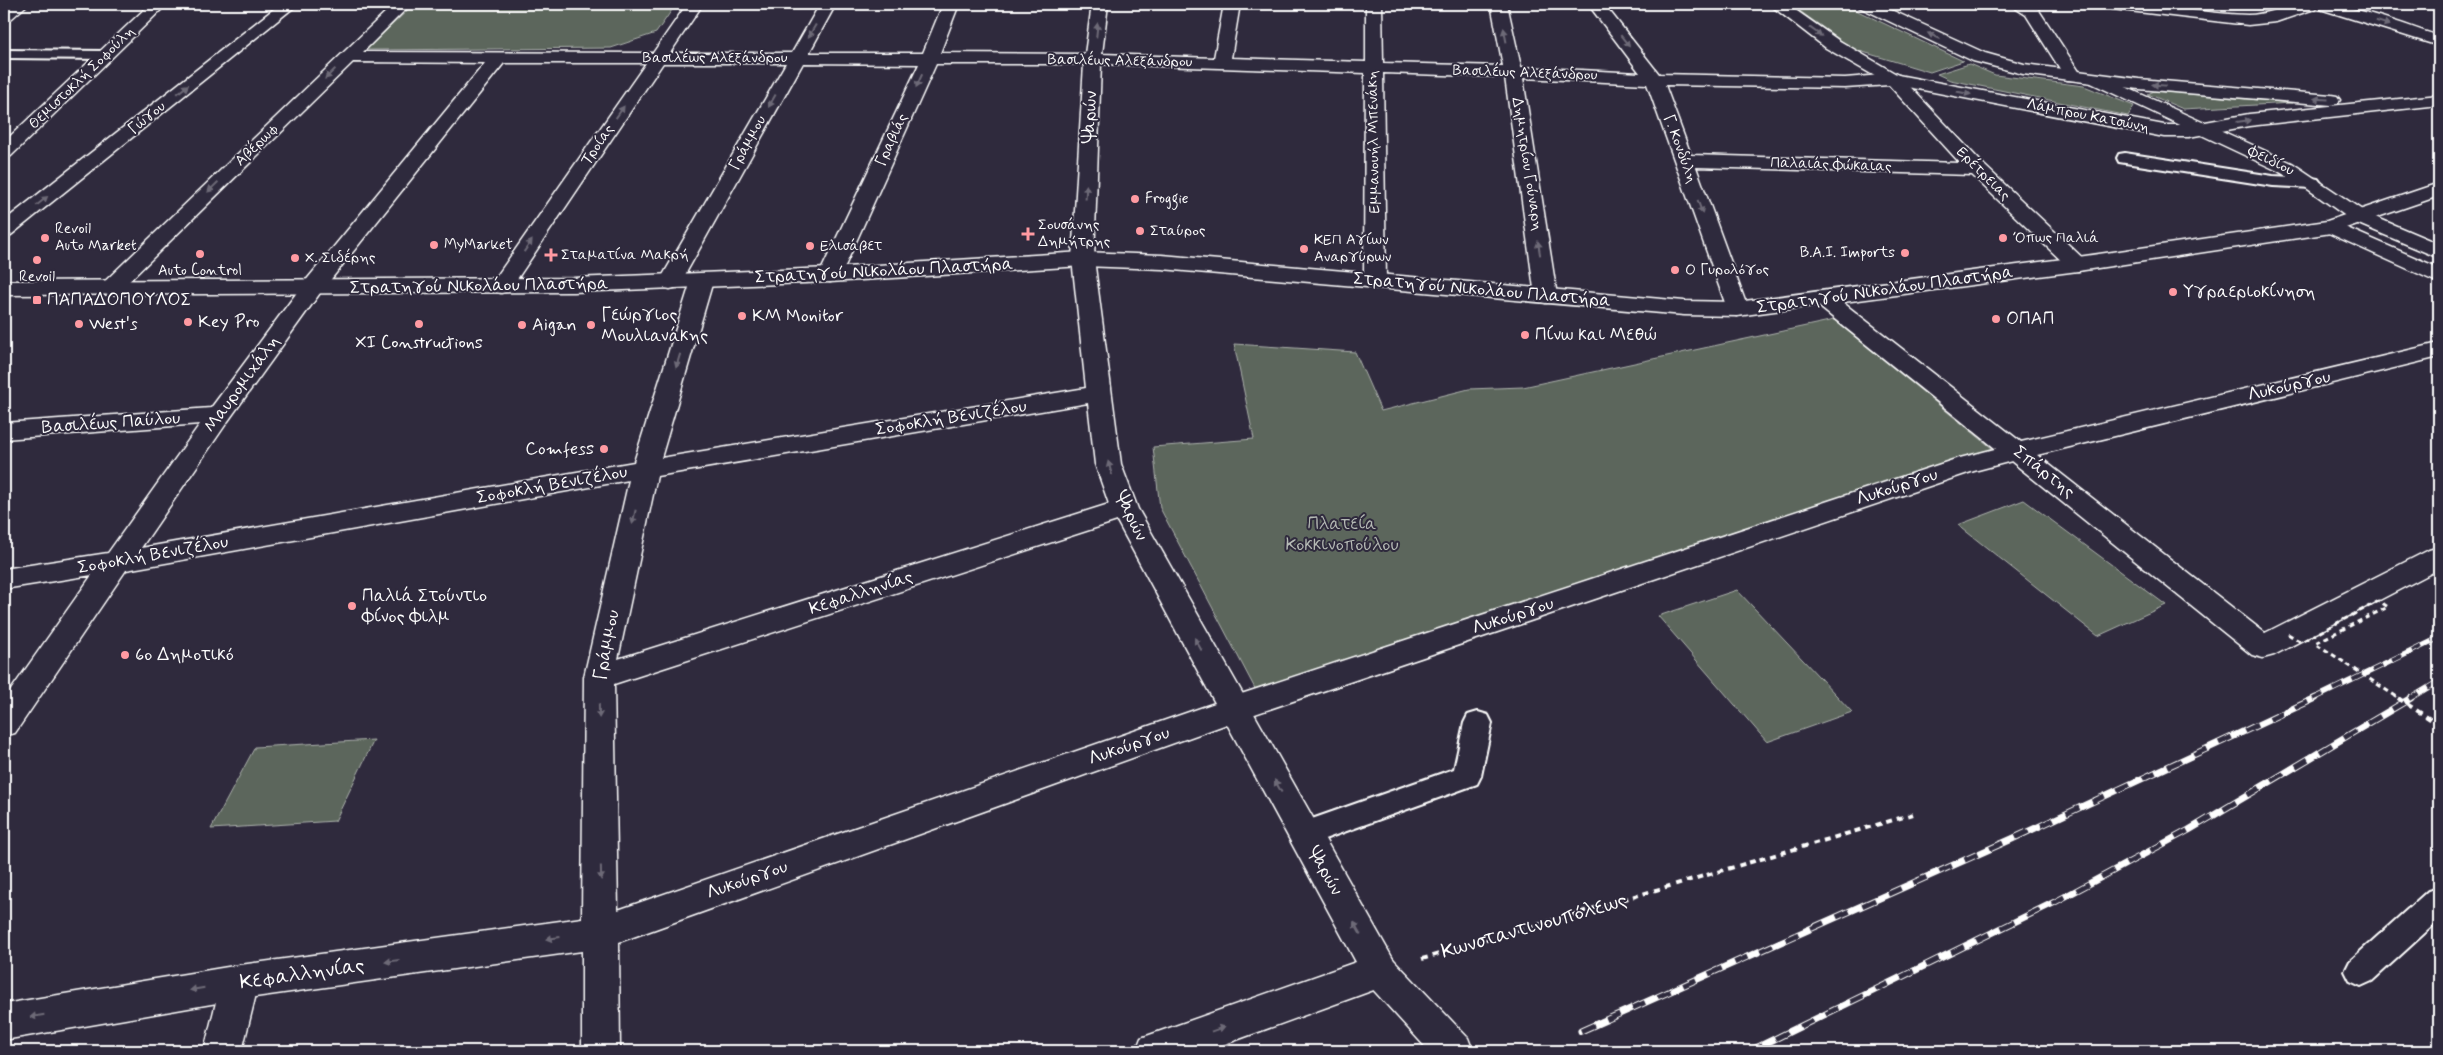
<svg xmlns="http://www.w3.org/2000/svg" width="2443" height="1055" font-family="Mynerve,sans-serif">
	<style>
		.green { fill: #5b665b; stroke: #adb2ad }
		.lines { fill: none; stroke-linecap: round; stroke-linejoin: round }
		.service-casing { stroke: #fff; stroke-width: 4 }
		.pedestrian-casing { stroke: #fff; stroke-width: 3 }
		.minor-casing { stroke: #fff; stroke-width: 3 }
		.tertiary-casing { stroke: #fff; stroke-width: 3 }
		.path { stroke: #fff; stroke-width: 4; stroke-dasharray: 6 5; stroke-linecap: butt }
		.service { fill: #2f2a3d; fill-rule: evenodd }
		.pedestrian { fill: #2f2a3d; fill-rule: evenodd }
		.minor { fill: #2f2a3d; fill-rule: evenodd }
		.tertiary { fill: #2f2a3d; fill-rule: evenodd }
		.rail-far1-casing { stroke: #fff; stroke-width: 5.5 }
		.rail-casing { stroke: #fff; stroke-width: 7 }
		.rail-far1 { stroke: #2f2a3d; stroke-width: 4; stroke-dasharray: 11; stroke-linecap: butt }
		.rail { stroke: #2f2a3d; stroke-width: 5; stroke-dasharray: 14; stroke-linecap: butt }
		.path-bridge-far1 { stroke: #fff; stroke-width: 3; stroke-dasharray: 5 4; stroke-linecap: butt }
		.path-bridge { stroke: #fff; stroke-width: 4; stroke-dasharray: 6 5; stroke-linecap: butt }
		.oneway { fill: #6d6a77 }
		.poi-dot { fill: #ff9aa2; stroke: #2f2a3d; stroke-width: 2 }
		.labels { text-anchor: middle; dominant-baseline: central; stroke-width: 4; stroke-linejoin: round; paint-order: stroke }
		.far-street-label { font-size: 15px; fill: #fff; stroke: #2f2a3d }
		.far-poi-label { font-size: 15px; fill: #fff; stroke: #2f2a3d; text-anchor: start }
		.street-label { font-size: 18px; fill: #fff; stroke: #2f2a3d }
		.poi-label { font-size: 18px; fill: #fff; stroke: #2f2a3d; text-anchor: start }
		.park-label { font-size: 18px; fill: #b5bab5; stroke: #2f2a3d }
		.near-street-label { font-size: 21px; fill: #fff; stroke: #2f2a3d }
	</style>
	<rect width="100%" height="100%" fill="#2f2a3d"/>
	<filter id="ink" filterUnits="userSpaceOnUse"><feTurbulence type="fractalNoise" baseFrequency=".02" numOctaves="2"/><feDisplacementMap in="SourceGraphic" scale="10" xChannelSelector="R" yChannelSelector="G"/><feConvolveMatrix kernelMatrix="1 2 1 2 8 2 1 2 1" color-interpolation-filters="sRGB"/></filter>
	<g filter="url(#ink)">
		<!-- green -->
		<path class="green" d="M414,4H676L656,33L611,48L366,50Z
			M1790,4H1843L1963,61L1930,72L1853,49Z
			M1969,64L1995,75L2084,86L2134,106L2128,116L1950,80L1937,74Z
			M2154,91L2292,103L2183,109L2148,94Z
			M1834,320L1998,453L1260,698L1160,508L1153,447L1254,439L1234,344L1355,352L1381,411L1469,389L1523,387Z
			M2024,500L2166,605L2098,636L1958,525Z
			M1737,590L1852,712L1767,742L1658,616Z
			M374,740L335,821L211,829L255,747Z"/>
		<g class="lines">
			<!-- service casing -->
			<g class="service-casing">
				<path id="service" d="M4,50L106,51L113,55L106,59L4,58Z
					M2125,153L2273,176L2312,178L2318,179L2321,183L2318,187L2312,188L2273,186L2119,162L2117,158L2119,154Z
					M1478,712L1488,715L1492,723L1481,776L1477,784L1305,846L1295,843L1290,834L1295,825L1454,769L1464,723L1468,715Z
					M2439,888V920L2372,981L2361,986L2350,981L2345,971L2350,961L2428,891Z"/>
			</g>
			<!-- pedestrian casing -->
			<g class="pedestrian-casing">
				<path id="pedestrian" d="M2018,443L2027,445L2031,451L2027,457L1974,471L1234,721L1223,718L1218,709L1223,700L1956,459Z
					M1380,954L1393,959L1468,1038L1473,1051H1429L1367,983L1361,971L1367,959Z
					M240,965L253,970L259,982L242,1051H204L221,982L227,970Z"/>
			</g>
			<!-- minor casing -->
			<g class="minor-casing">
				<path id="minor" d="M10,4H28L10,20L4,22V9Z
					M150,4H167L11,156L4,158V142Z
					M280,4H298L11,235L4,237V221Z
					M394,4H411L363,52L653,53L687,4H703L670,53H792L820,4H836L809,53H923L943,4H959L940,53L1085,54L1092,4H1108L1102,54L1214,58L1224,4H1240L1231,58L1366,62V4H1382L1383,63L1503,66L1491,4H1507L1521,67L1640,73L1588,4H1604L1659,74L1845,78L1893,74L1899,75L1984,165L2089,264L2086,269L2078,271L2070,269L1972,175L1696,167L1748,309L1745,314L1737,316L1729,314L1647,84L1523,78L1557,296L1554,301L1546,303L1538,301L1535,296L1505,77L1383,73L1386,281L1383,286L1375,288L1367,286L1364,281L1365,73L1101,64L1094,259L1121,464L1138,509L1393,959L1399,971L1393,983L1206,1051H1136L1141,1038L1356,962L1227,724L619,942L620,1051H582V951L240,999L4,1040V1004L240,965L582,918L584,677L629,480L126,570L15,733L4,736V700L92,575L4,589V569L108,553L200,424L4,439V423L211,408L304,283L485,63L353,62L119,291L111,293L103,291L100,286ZM504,63H646L490,286L493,291L501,293L509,291L663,63H786L659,282L662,287L670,289L678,287L681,282L803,63L919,64L819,275L822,280L830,282L838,280L841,275L936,64H1084L1072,259L1086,388L661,458L713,281L710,276L702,274L694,276L691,281L634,462L141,548L228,421L320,293ZM1665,85L1845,88L1889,85L1960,163L1691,155ZM1088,403L1095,464L1109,504L618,659L657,476ZM1117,521L1215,703L618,910L614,684Z
					M2009,4H2029L2038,9L2082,76L2079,80H2067L2026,15Z
					M2104,4C2153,1 2199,14 2248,15C2267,15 2282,6 2299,4C2343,0 2398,23 2439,36V46L2317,8L2276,22L2248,25L2112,9Z
					M2097,74L2292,163L2368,214L2439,244V258L2354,222L2305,187L2278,171L2091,83L2088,79L2091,75Z
					M2331,221L2439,268V283L2324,231L2321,227L2324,223Z
					M1824,292L1832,294L2021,442L2439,343V357L2037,455L2265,633L2429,550L2439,547V569L2274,655L2263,658L2252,655L1816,304L1813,299L1816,294Z"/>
			</g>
			<!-- tertiary casing -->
			<g class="tertiary-casing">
				<path id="tertiary" d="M1769,4H1787L1838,40L1898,75L2164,125H2189L2249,114L2439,95V105L2249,126L2189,137H2164L1887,83L1826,48Z
					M1857,4H1878L1985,53L2024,64L2139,79L2331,95L2337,96L2340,100L2337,104L2331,105L2139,89L2023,74L1973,61L1859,7Z
					M2439,183V196L2331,233L2078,271L1737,316L1684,315L1162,269L1083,266L830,282L573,292L4,295V281L573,278L830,268L1083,252L1162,255L1684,301L1737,302L2078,257L2327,221Z"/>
			</g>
			<!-- path -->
			<path class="path" d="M1422,959L1917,813"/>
			<!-- service -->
			<use href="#service" class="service"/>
			<!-- pedestrian -->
			<use href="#pedestrian" class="pedestrian"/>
			<!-- minor -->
			<use href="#minor" class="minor"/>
			<!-- tertiary -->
			<use href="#tertiary" class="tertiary"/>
			<!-- rail-far1 casing -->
			<g class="rail-far1-casing">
				<path id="rail-far1" d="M2313,699L2439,638
					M2409,699L2439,681"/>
			</g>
			<!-- rail casing -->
			<g class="rail-casing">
				<path id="rail" d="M1581,1031L2012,839L2316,698
					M1750,1051L2055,902L2189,830L2411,698"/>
			</g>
			<!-- rail-far1 -->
			<use href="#rail-far1" class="rail-far1"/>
			<!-- rail -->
			<use href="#rail" class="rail"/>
			<!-- path-bridge-far1 -->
			<path class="path-bridge-far1" d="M2288,634L2301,642L2379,601L2388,607L2315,643L2400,699"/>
			<!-- path-bridge -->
			<path class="path-bridge" d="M2398,698L2439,725"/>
		</g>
		<!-- one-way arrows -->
		<defs><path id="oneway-solid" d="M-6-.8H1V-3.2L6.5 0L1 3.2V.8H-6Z" transform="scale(1.25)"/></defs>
		<g class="oneway">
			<use href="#oneway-solid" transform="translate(2383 23) rotate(17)"/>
			<use href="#oneway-solid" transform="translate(1097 30) rotate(-84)"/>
			<use href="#oneway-solid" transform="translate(812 31) rotate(121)"/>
			<use href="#oneway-solid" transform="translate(1816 32) rotate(36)"/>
			<use href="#oneway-solid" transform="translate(1505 35) rotate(-101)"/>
			<use href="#oneway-solid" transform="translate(1934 36) rotate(-155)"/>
			<use href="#oneway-solid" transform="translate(1625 41) rotate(52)"/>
			<use href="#oneway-solid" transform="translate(330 74) rotate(136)"/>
			<use href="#oneway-solid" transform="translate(919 81) rotate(115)"/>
			<use href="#oneway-solid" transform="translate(2159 85) rotate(-175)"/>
			<use href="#oneway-solid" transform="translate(183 89) rotate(-39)"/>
			<use href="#oneway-solid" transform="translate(1964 93) rotate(11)"/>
			<use href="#oneway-solid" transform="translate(2321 99) rotate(-177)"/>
			<use href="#oneway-solid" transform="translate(772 101) rotate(119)"/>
			<use href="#oneway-solid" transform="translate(620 112) rotate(-55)"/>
			<use href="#oneway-solid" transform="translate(2244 121) rotate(-7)"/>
			<use href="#oneway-solid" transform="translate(213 187) rotate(136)"/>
			<use href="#oneway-solid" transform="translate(1086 192) rotate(-87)"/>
			<use href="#oneway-solid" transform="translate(42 201) rotate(-39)"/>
			<use href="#oneway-solid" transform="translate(1700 207) rotate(71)"/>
			<use href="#oneway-solid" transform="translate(528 246) rotate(-55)"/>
			<use href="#oneway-solid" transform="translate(1539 248) rotate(-99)"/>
			<use href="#oneway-solid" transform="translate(678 361) rotate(107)"/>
			<use href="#oneway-solid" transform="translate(1110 468) rotate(-106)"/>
			<use href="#oneway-solid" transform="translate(634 517) rotate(103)"/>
			<use href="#oneway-solid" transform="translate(1198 644) rotate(-119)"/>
			<use href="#oneway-solid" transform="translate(599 711) rotate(89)"/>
			<use href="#oneway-solid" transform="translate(1278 786) rotate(-119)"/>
			<use href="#oneway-solid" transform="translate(601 873) rotate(89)"/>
			<use href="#oneway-solid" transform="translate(1357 928) rotate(-119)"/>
			<use href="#oneway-solid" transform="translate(553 938) rotate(172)"/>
			<use href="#oneway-solid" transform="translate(392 961) rotate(172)"/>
			<use href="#oneway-solid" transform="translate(197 989) rotate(170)"/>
			<use href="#oneway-solid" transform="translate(37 1016) rotate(170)"/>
			<use href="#oneway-solid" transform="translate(1218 1029) rotate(-20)"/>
		</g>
	</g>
	<!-- markers -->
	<g class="poi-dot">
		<circle cx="1135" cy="199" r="5"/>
		<circle cx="1140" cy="231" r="5"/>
		<path d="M1025.5 226.5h5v5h5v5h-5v5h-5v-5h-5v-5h5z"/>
		<circle cx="45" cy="238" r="5"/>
		<circle cx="2003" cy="238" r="5"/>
		<circle cx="434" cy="245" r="5"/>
		<circle cx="810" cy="246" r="5"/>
		<circle cx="1304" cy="249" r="5"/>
		<circle cx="1905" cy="253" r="5"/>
		<circle cx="200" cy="254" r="5"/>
		<path d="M548.5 247.5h5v5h5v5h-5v5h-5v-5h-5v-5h5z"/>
		<circle cx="295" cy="258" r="5"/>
		<circle cx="37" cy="260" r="5"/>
		<circle cx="1675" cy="270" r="5"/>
		<circle cx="2173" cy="292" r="5"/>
		<rect x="32" y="295" width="10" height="10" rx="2.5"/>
		<circle cx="742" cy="316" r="5"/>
		<circle cx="1996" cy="319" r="5"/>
		<circle cx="188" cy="322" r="5"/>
		<circle cx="79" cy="324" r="5"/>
		<circle cx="419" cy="324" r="5"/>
		<circle cx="522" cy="325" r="5"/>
		<circle cx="591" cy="325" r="5"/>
		<circle cx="1525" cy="335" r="5"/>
		<circle cx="604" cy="449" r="5"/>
		<circle cx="352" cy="606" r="5"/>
		<circle cx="125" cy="655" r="5"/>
	</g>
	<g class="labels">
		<!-- far-street labels -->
		<g class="far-street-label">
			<text x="715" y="58">Βασιλέως Αλεξάνδρου</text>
			<text transform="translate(1120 61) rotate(1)">Βασιλέως Αλεξάνδρου</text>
			<text transform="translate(1525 73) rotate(2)">Βασιλέως Αλεξάνδρου</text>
			<text transform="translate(82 78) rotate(-44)">Θεμιστοκλή Σοφούλη</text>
			<text transform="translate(2088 116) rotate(11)">Λάμπρου Κατσώνη</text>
			<text transform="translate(147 118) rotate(-39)">Γώγου</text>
			<text transform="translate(892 140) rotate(-65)">Γραβιάς</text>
			<text transform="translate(1374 142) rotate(-91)">Εμμανουήλ Μπενάκη</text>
			<text transform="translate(748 143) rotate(-61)">Γράμμου</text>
			<text transform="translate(257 145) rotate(-44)">Αβέρωφ</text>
			<text transform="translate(598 145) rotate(-55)">Τροίας</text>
			<text transform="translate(1680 149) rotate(70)">Γ. Κονδύλη</text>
			<text transform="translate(2271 161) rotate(26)">Φειδίου</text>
			<text transform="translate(1527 164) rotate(81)">Δημητρίου Γούναρη</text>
			<text transform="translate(1831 165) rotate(2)">Παλαιάς Φώκαιας</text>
			<text transform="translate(1983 174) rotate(45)">Ερέτρειας</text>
		</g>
		<!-- far-poi labels -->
		<g class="far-poi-label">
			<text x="1145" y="199">Froggie</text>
			<text x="1038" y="225">Σουσάνης<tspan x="1038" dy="17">Δημήτρης</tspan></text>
			<text x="55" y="229">Revoil<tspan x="55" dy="17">Auto Market</tspan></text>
			<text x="1150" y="231">Σταύρος</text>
			<text x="2013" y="238">Όπως Παλιά</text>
			<text x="1314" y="240">ΚΕΠ Αγίων<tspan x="1314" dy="17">Αναργύρων</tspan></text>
			<text x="444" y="245">MyMarket</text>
			<text x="820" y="246">Ελισάβετ</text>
			<text x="1895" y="253" text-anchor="end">B.A.I. Imports</text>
			<text x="561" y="255">Σταματίνα Μακρή</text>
			<text x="305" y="258">Χ. Σιδέρης</text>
			<text x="1685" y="270">Ο Γυρολόγος</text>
			<text x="200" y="271" text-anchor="middle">Auto Control</text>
			<text x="37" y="277" text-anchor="middle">Revoil</text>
		</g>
		<!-- street labels -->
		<g class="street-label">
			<text transform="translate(1090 117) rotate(-87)">Ψαρών</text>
			<text transform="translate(884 271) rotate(-3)">Στρατηγού Νικολάου Πλαστήρα</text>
			<text transform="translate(479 286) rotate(-1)">Στρατηγού Νικολάου Πλαστήρα</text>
			<text transform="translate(1482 290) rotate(5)">Στρατηγού Νικολάου Πλαστήρα</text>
			<text transform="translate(1885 290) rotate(-8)">Στρατηγού Νικολάου Πλαστήρα</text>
			<text transform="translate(242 384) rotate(-54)">Μαυρομιχάλη</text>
			<text transform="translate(2289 386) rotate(-13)">Λυκούργου</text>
			<text transform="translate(951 418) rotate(-9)">Σοφοκλή Βενιζέλου</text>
			<text transform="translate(111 423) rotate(-4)">Βασιλέως Παύλου</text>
			<text transform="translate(2044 472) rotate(38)">Σπάρτης</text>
			<text transform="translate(552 485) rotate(-10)">Σοφοκλή Βενιζέλου</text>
			<text transform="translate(1897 487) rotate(-18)">Λυκούργου</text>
			<text transform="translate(1131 516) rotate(65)">Ψαρών</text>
			<text transform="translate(153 555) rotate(-10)">Σοφοκλή Βενιζέλου</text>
			<text transform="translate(861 593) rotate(-18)">Κεφαλληνίας</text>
			<text transform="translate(1513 616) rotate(-18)">Λυκούργου</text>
			<text transform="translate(607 645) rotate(-79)">Γράμμου</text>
			<text transform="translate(1129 746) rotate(-19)">Λυκούργου</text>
			<text transform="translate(1325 871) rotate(61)">Ψαρών</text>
			<text transform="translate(747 880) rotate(-19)">Λυκούργου</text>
		</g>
		<!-- poi labels -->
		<g class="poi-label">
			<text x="2183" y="292">Υγραεριοκίνηση</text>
			<text x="47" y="300">ΠΑΠΑΔΟΠΟΥΛΟΣ</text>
			<text x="601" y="315">Γεώργιος<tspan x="601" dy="21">Μουλιανάκης</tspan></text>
			<text x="752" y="316">KM Monitor</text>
			<text x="2006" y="319">ΟΠΑΠ</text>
			<text x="198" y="322">Key Pro</text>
			<text x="89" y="324">West's</text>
			<text x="532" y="325">Aigan</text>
			<text x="1535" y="335">Πίνω και Μεθώ</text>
			<text x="419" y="343" text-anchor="middle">XI Constructions</text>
			<text x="594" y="449" text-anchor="end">Comfess</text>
			<text x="362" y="596">Παλιά Στούντιο<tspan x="362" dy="21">Φίνος Φιλμ</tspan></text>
			<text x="135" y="655">6ο Δημοτικό</text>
		</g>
		<!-- park labels -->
		<g class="park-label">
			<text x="1342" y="524">Πλατεία<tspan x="1342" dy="21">Κοκκινοπούλου</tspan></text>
		</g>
		<!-- near-street labels -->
		<g class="near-street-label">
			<text transform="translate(1534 926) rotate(-16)">Κωνσταντινουπόλεως</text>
			<text transform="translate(302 974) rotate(-8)">Κεφαλληνίας</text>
		</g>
	</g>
	<!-- margin -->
	<rect width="2443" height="1055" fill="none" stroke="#2f2a3d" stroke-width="20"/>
	<rect x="10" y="10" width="2423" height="1035" fill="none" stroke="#fff" stroke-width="2" filter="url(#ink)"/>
</svg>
